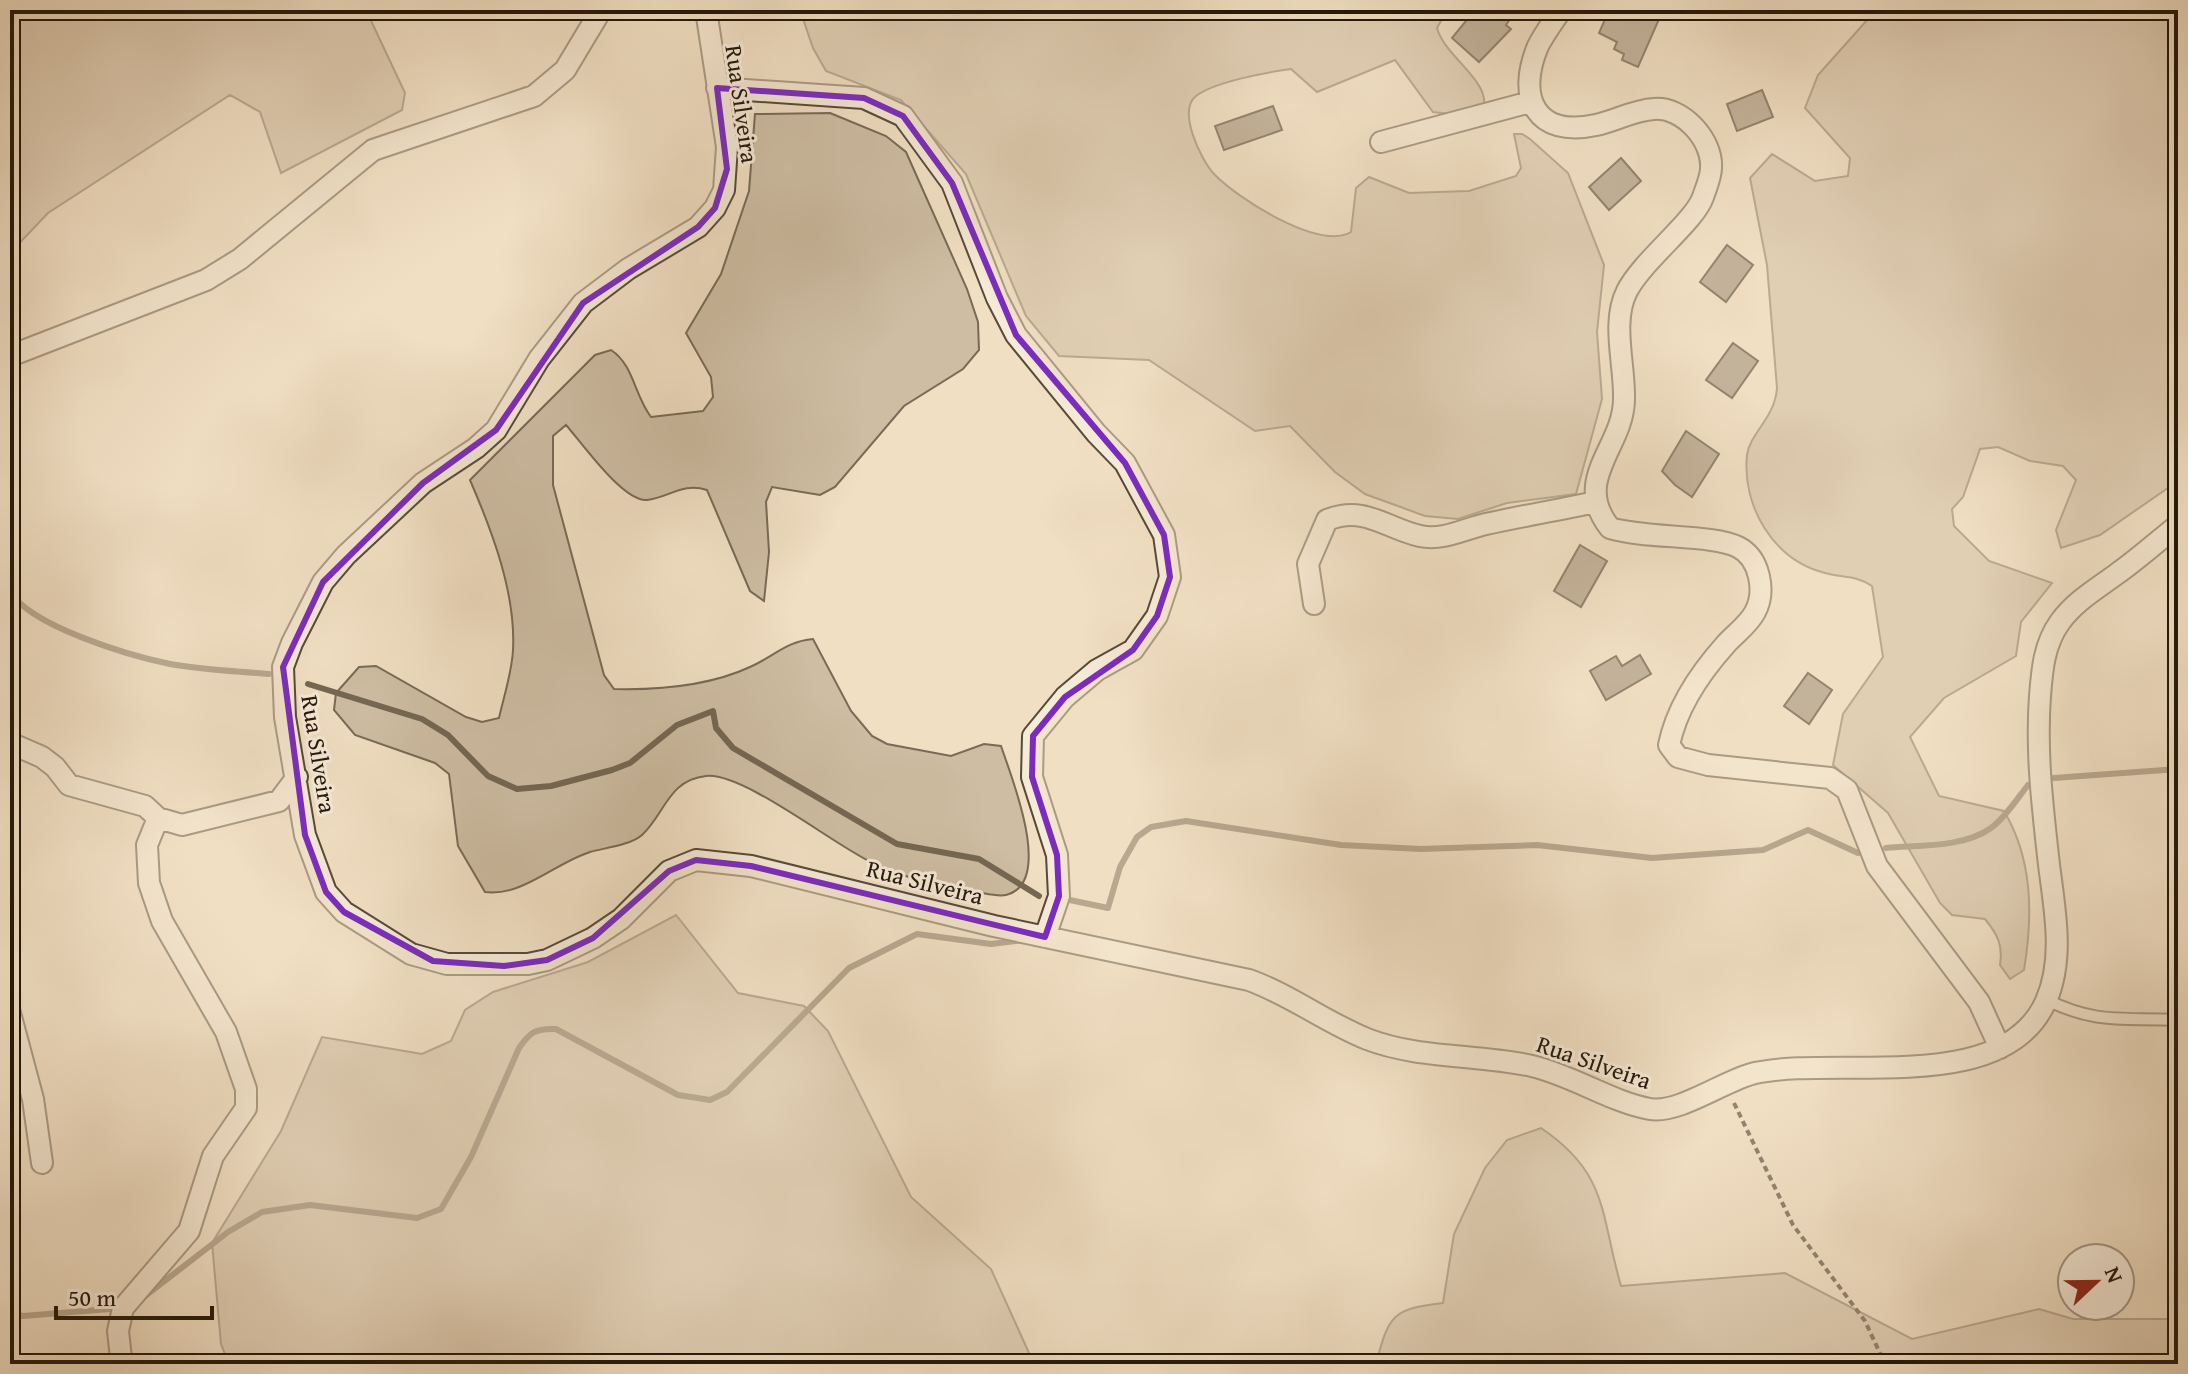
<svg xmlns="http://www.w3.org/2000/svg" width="2188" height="1374" font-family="'Gentium Book Plus',serif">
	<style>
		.green { fill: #cebda3; stroke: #786a56; stroke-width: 2 }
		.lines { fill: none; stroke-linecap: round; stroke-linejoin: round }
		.stream { stroke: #756753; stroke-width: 6 }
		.building { fill: #8e7f6a; stroke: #231809; stroke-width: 2 }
		.lane-casing { stroke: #564a38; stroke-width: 14 }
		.street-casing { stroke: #564a38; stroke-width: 24 }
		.path { stroke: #231809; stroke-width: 4; stroke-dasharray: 6 4; stroke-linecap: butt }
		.lane { stroke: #f6ead8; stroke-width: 10 }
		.street { stroke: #f6ead8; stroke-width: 20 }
		.marked { fill: none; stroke: #7b2cbf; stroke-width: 6; stroke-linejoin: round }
		.labels { text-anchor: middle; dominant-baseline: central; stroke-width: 6; stroke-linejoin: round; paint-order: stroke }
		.street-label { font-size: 24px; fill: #231809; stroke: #f6ead8 }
	</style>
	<rect width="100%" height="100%" fill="#f1dfc3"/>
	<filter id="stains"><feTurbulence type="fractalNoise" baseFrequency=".0025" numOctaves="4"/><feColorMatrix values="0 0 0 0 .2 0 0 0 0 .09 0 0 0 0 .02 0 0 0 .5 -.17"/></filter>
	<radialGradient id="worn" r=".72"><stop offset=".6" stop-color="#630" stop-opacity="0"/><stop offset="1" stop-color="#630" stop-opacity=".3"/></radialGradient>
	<!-- green -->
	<path class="green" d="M10,10H366L405,93L402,110L281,173L260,112L230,95L48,213L10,253Z
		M800,10H1447L1437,28C1444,55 1488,80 1484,105L1452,114L1433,112L1395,60L1317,92L1291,69C1268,72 1214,82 1196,96C1177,111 1201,160 1214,174C1237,198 1319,251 1351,232L1356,188L1369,177L1409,193L1469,191L1516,176L1521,168L1514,134H1522L1530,139L1568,173L1604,265L1597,332L1602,399L1576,494L1507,503L1458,519L1425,516L1365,494L1335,472L1290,426L1255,431L1149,360L1059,356L1026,316L966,174L901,100L826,71L813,48Z
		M1876,10H2178V481L2100,535L2061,548L2056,530L2076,480L2063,466L2030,461L1998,447L1980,449L1963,497L1952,509L1954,526L1989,561L2052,583L2021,622L2016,656L1944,698L1910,737L1939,796L2004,811C2033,860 2033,915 2024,970L2010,979L2000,965C2003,945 1998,935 1985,919L1952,915L1940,903L1888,813L1833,765L1843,714L1883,657L1872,586C1856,575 1843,578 1825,573C1773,560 1742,506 1747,455C1750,433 1775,418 1777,388L1767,265L1750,178L1772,154L1815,181L1848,176L1850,158L1805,108L1818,75Z
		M830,113L886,136L906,152L967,289L978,322L979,350L963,369L904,406L835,487L820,495L772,487L766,502L769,552L764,601L750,591L707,490C683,482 670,497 647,500C623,502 582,443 566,425L553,436V485L604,675L614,689C658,690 709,686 750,667C773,657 787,641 813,639L851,711L872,736L887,744L951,756L984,744L1001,746C1011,776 1055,883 1006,895C997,897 984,893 976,892C942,887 902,877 871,862C834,845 743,772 706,776C668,780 665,814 642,835C631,845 604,848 590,852C555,863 522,897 485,892L458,846L449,774L435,763L355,735L334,710L336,693L359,667L376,666L466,717L482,722L499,718C504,696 512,672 513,650C516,593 492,531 470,480L595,355L611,350C634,365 634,395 651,417L703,411L713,397L711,377L686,333L721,274L749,191L755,114Z
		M676,915L738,993L804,1006L828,1031L911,1197L991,1269L1034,1364H229L221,1344L212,1243L281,1131L322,1037L422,1054L451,1041L465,1010L493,992L588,962Z
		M1541,1128C1609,1174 1600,1214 1621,1286L1785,1273L1912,1339L2039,1309L2073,1319H2173L2178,1323V1364H1376C1389,1314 1393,1309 1443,1303L1454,1234L1485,1168L1507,1140Z"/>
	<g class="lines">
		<!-- stream -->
		<path class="stream" d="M10,591C29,626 131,656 170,664C202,670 236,671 269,674
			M308,684L422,719L448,735L488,776L517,789L551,786L612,770L630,763L677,725L713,711L716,728L733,748L897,844L979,859L1039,896
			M2054,778L2178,769
			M1886,848C1919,845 1963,848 1991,828C2005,818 2017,799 2028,785
			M1065,899L1108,908L1120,867L1137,837L1151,827L1186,821L1341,845L1421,849L1537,845L1652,858L1763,850L1808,830L1858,853
			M140,1300L228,1232L262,1212L310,1205L417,1218L441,1209L471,1157L519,1048C530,1032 536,1028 556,1029L678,1095L710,1100L727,1092L849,968L917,934L991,944L1024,940
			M10,1313L23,1316L110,1309"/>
	</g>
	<!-- building -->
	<path class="building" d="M1475,10H1516L1506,25L1511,29L1479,62L1452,38Z
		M1609,10H1663L1638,67L1622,60L1624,54L1614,49L1617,42L1599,33Z
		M1762,90L1773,117L1737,131L1727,104Z
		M1273,106L1282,130L1224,150L1215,126Z
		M1621,158L1641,181L1609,210L1589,187Z
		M1727,245L1753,265L1726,302L1700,282Z
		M1733,343L1758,361L1732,398L1706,380Z
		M1686,431L1719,454L1692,497L1675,485L1662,471Z
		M1580,545L1607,561L1581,607L1554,591Z
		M1640,655L1651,674L1606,700L1590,671L1616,656L1622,666Z
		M1808,673L1832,690L1809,724L1784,706Z"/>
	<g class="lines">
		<!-- lane casing -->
		<g class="lane-casing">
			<path id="lane" d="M2047,1000C2098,1025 2124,1017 2178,1020"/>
		</g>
		<!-- street casing -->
		<g class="street-casing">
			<path id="street" d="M706,10L727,147L724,190L715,208L698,227L628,269L583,303L539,359L496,430L476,448L423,483L346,555L323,582L292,643L283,667L285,717L305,835L326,892L344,912L411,954L447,964H528L547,960L593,938L621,919L669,871L696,860L751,866L994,926L1249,980C1291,995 1325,1022 1367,1039C1418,1059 1479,1054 1532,1066C1574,1076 1611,1102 1650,1109C1679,1114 1725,1080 1755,1073C1839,1055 2004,1097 2046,1001C2066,955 2053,903 2048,856C2042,802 2036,750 2040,696C2042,670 2044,644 2060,622C2075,601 2098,588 2118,573C2139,558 2158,541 2178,525
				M1561,10C1553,22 1544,34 1538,46C1516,98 1536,138 1596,125C1615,121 1634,110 1654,109C1682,106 1713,140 1711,168C1711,177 1706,188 1703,197C1695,221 1643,260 1627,291C1611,322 1625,365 1624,399C1624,447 1571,479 1610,528C1645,539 1713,534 1738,547C1760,558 1766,592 1755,612C1749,624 1735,634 1726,644C1700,673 1677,706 1669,745L1678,757L1708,765L1830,778L1847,790L1877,866L1979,1002L2000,1048
				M717,88L864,98L903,116L952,183L997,298L1016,335L1096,433L1125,463L1164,535L1170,577L1157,616L1133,650L1097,670L1065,697L1033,736L1032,777L1057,855L1059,896L1045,937
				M1381,142L1530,102
				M10,356L206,280L240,259L373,150L534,96L565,70L601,10
				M1314,604L1308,564L1327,520C1365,505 1385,528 1420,536C1443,541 1464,529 1486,524C1522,516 1559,510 1595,502
				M10,743L42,757L55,767L69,785L145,806L158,818L182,825L279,801L297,777
				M10,1013L33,1099L42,1163
				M121,1358L118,1331L123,1308L189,1231L213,1156L246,1108V1089L226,1032L162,921L149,883L147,845L158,818"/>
		</g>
		<!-- path -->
		<path class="path" d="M1734,1103L1793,1225L1865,1321L1885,1364"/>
		<!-- lane -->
		<use href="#lane" class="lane"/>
		<!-- street -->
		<use href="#street" class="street"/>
	</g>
	<!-- marked area -->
	<path d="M0 0H2188V1374H0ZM717,88L864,98L903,116L952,183L1016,335L1125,463L1164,535L1170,577L1157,616L1133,650L1065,697L1033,736L1032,777L1057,855L1059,896L1045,937L751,866L696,860L669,871L593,938L547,960L504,966L433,961L344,912L326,892L305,835L283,667L323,582L423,483L496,430L583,303L698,227L715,208L727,169Z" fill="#f1dfc3" fill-opacity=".55" fill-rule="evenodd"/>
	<path class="marked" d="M717,88L864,98L903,116L952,183L1016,335L1125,463L1164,535L1170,577L1157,616L1133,650L1065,697L1033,736L1032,777L1057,855L1059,896L1045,937L751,866L696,860L669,871L593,938L547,960L504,966L433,961L344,912L326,892L305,835L283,667L323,582L423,483L496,430L583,303L698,227L715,208L727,169Z"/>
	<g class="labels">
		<!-- street labels -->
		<g class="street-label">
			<text transform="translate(742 104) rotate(82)">Rua Silveira</text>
			<text transform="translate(319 754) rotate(81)">Rua Silveira</text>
			<text transform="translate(925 882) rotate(14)">Rua Silveira</text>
			<text transform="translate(1594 1062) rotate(19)">Rua Silveira</text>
		</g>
	</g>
	<!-- margin -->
	<rect width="2188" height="1374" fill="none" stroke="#f1dfc3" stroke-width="40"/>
	<rect x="12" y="12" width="2164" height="1350" fill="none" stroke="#231809" stroke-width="4"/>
	<rect x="20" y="20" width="2148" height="1334" fill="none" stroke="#231809" stroke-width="2"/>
	<!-- north arrow -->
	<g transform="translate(2096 1282) rotate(68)"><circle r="38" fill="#f6ead8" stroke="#a29685" stroke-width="2"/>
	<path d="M0-6L14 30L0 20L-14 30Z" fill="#8f2418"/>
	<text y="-12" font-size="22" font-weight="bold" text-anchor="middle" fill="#231809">N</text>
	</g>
	<!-- scale -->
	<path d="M56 1306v12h156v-12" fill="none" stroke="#231809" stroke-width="4"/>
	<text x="68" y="1306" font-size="24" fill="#231809" stroke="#f6ead8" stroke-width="6" paint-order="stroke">50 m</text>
	<rect width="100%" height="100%" filter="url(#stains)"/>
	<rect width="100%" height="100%" fill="url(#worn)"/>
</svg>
